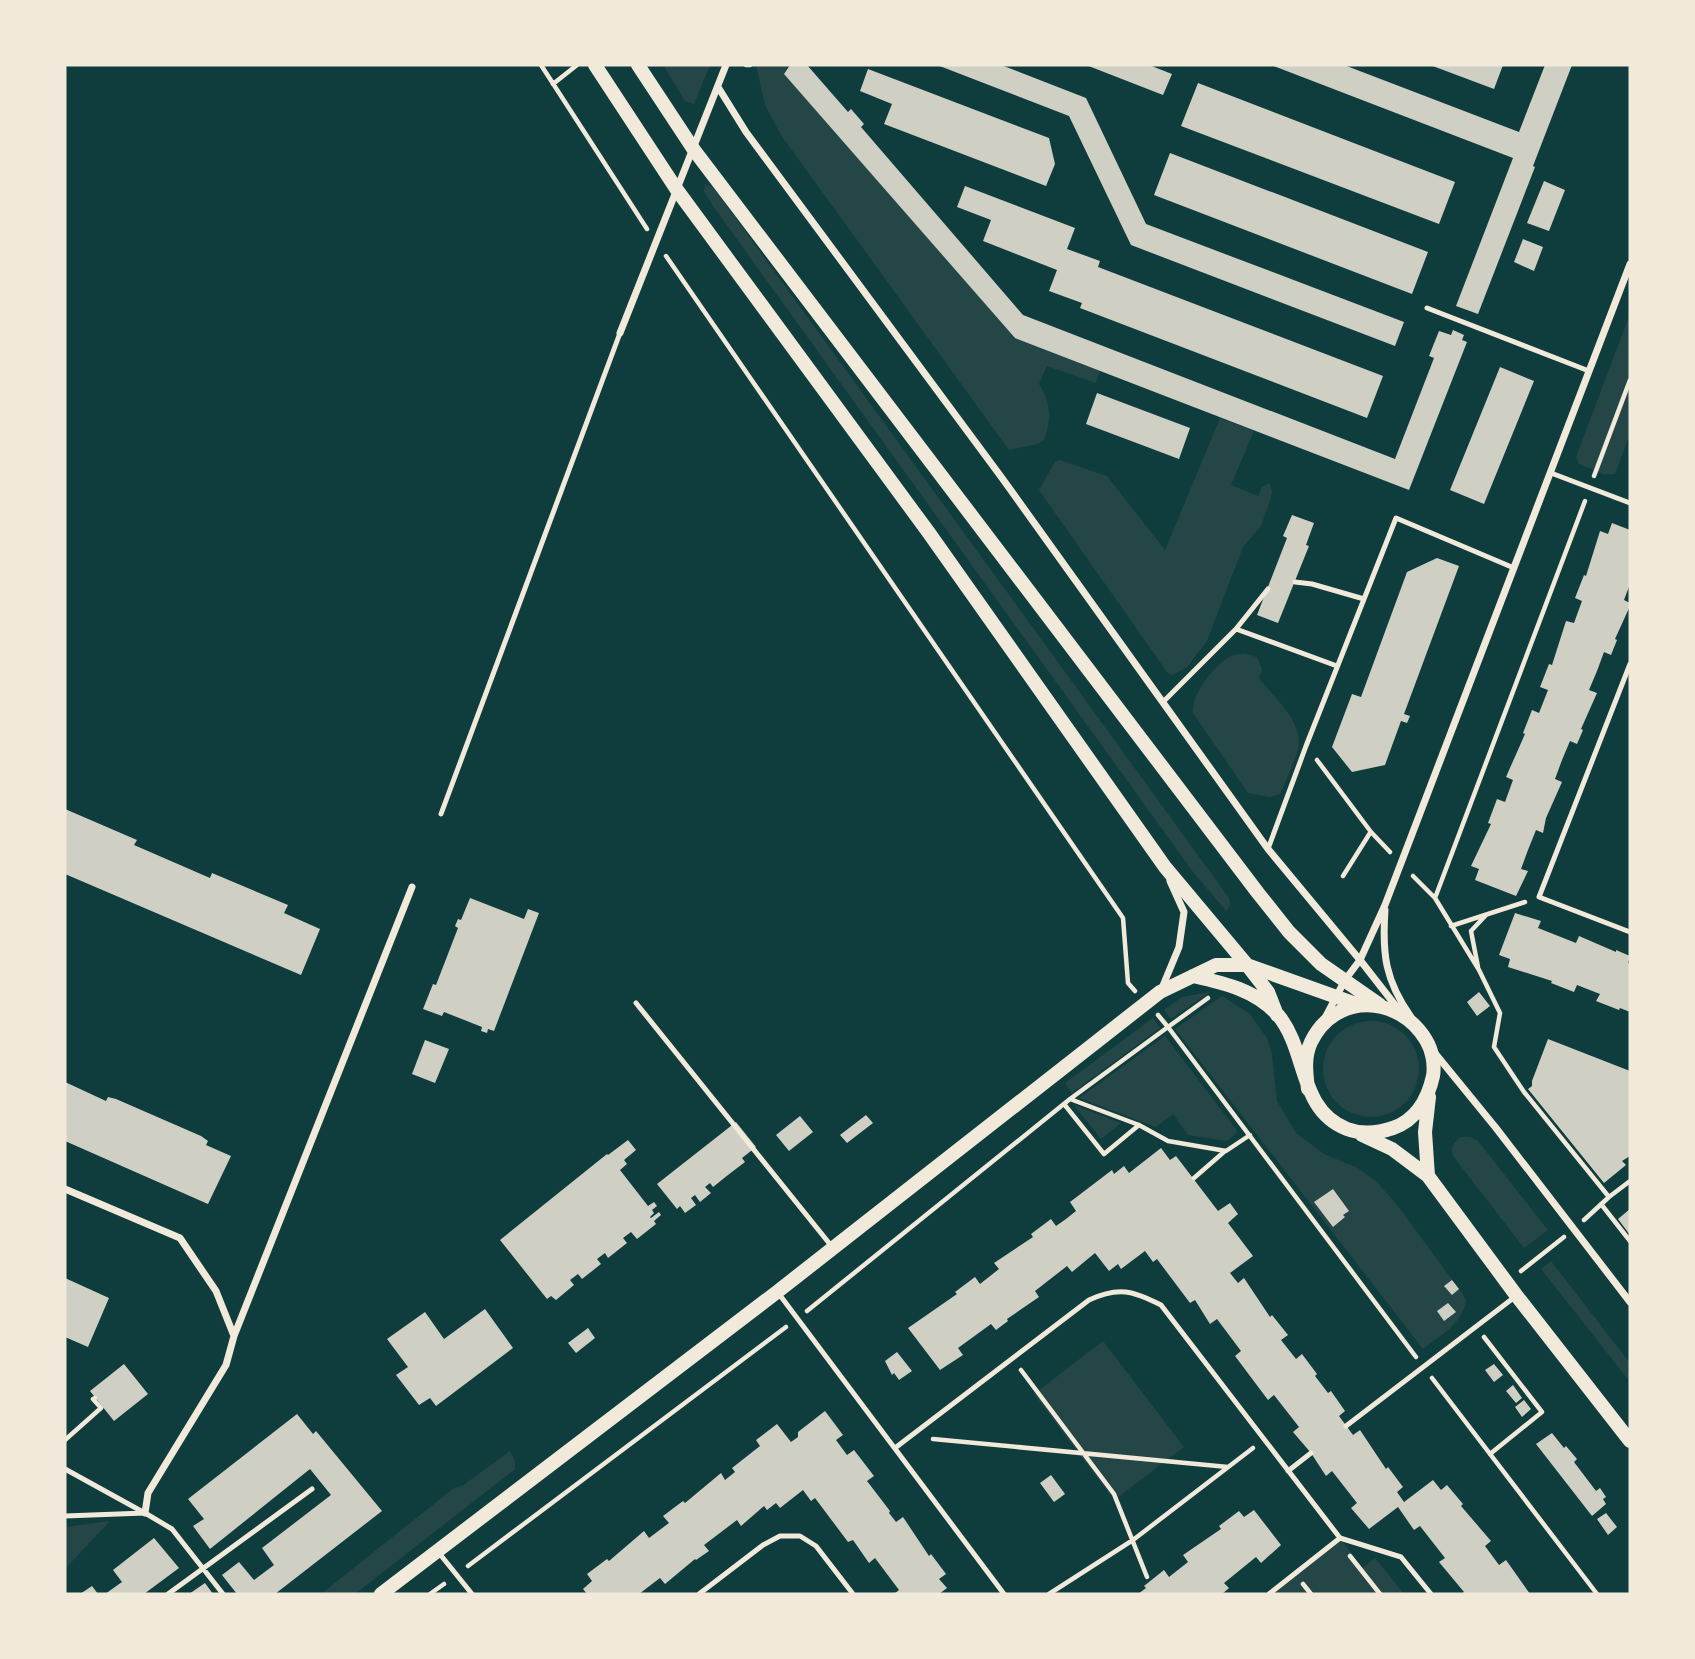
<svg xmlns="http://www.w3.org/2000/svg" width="1695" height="1659" font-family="Helvetica,sans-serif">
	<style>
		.green { fill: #244646 }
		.building { fill: #cfcfc3 }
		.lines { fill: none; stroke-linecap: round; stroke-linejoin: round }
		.path { stroke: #f1e9da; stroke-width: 4.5 }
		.service { stroke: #f1e9da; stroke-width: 5 }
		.minor { stroke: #f1e9da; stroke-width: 7 }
		.secondary { stroke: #f1e9da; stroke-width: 14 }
	</style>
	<rect width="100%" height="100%" fill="#0f3d3e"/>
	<!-- green -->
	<path class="green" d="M663,65H710L694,104L685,101Z
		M756,65H788L784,74L1015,338L1100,371L1096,383L1047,366L1039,384C1051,404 1052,418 1044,440L1038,444L1009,450L781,135L765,105Z
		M705,184L713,187L1229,898L1230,906L1226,911L1193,872L713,206L704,191Z
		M1630,314V434L1615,474H1603L1579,464L1576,457Z
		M1220,418L1254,431L1231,485L1258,496L1262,487L1269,483L1272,491L1271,498L1261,526L1243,547L1207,641L1187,667L1172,675L1167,672L1039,490L1055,462L1060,460L1107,476L1165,550Z
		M1245,654L1257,657L1262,669L1259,678C1273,696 1299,718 1299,742C1298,758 1286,779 1280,794L1270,797L1248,793L1193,713C1190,696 1217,660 1234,655C1237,654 1241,654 1245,654Z
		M1210,992L1171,1019L1164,1010L1182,997Z
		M1222,996L1249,1013L1267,1038L1272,1055L1277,1101L1296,1133L1324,1154L1358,1168L1377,1182L1397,1205L1462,1293L1466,1301C1462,1324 1441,1335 1423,1349L1175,1029Z
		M1153,1018L1160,1028L1072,1093L1065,1083Z
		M1323 1069a48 48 0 1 1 96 0a48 48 0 1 1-96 0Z
		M1165,1036L1238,1132L1227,1141L1188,1135L1173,1114L1156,1127L1079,1098Z
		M1074,1105L1121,1123L1101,1139Z
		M1461,1137H1470L1478,1141L1548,1230L1524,1248L1453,1156C1450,1147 1453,1143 1461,1137Z
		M1551,1261L1630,1363V1382L1541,1269Z
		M1103,1341L1184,1447L1114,1500L1034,1394Z
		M510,1451L515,1461V1469L355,1594H321L454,1488L462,1486Z
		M110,1521L65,1569V1527Z
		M1340,1538L1362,1568L1375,1558L1404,1594H1269Z"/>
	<!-- building -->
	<path class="building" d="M790,65H807L848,112L851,109L864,124L861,127L1023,315L1395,459L1434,358L1429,356L1439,331L1451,335L1453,330L1464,335L1462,340L1467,342L1409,490L1015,338L784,74Z
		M937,65H1001L1086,98L1146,224L1404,322L1395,346L1131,245L1069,116Z
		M1086,65H1149L1172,74L1163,95Z
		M1271,65H1344L1519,132L1545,65H1572L1533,166L1535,167L1478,314L1456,306L1513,158Z
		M1430,65H1503L1494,89Z
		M868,69L1049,138L1055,164L1046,186L884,124L892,104L860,91Z
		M1198,83L1455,182L1439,224L1181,126Z
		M1170,153L1428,252L1412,294L1154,195Z
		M1544,181L1565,190L1549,231L1527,223Z
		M965,186L1075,228L1067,249L1100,261L1098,267L1383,376L1367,418L1080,308L1082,303L1049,291L1057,270L983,241L991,220L957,207Z
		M1523,239L1543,247L1534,271L1514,262Z
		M1500,367L1534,381L1484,504L1450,490Z
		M1097,393L1190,428L1179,459L1086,424Z
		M1292,515L1314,523L1306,545L1309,546L1278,623L1257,615L1287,538L1283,536Z
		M1612,523L1630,530V584L1624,600L1630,603V606L1615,639L1617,640L1611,655L1604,652L1597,671L1589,690L1597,693L1581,729L1583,730L1577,744L1570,741L1562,760L1555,779L1562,782L1546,818L1543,833L1536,830L1528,850L1521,869L1528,871L1516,896L1475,880L1479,869L1471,866L1491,824L1488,823L1497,799L1505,802L1513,780L1506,777L1525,734L1523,733L1532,710L1539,713L1548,690L1540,687L1549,664L1552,665L1566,621L1574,623L1582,601L1575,598L1584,575L1586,576L1600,531L1608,534Z
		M1437,558L1459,566L1404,714L1410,716L1407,723L1401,721L1385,765L1352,772L1332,747L1352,694L1361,697L1407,572Z
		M65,809L137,840L134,845L210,878L212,873L288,905L284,913L320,929L301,975L65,874Z
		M470,898L524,919L528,909L539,913L494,1031L488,1029L487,1033L481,1031L482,1027L444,1012L442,1016L423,1009L433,984L436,985L458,928L455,926L458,919L461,920Z
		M1515,913L1541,921L1538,928L1576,943L1579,936L1616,952V950L1630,956L1628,963L1630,964V1012L1620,1008L1619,1010L1596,1001L1600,994L1577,985L1574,992L1551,983L1552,981L1508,967L1510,959L1499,955Z
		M1479,992L1490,1006L1477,1016L1467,1002Z
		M1548,1039L1630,1071V1156L1622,1161L1626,1165L1604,1183L1528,1089L1532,1086V1081Z
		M425,1040L449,1049L435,1083L412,1074Z
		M65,1082L106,1101L108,1097L116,1099L201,1136L208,1141L206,1145L231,1156L208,1204L65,1141Z
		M866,1115L873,1123L847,1143L840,1135Z
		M800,1116L813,1132L789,1151L776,1135Z
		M736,1122L756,1147L742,1158L745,1162L728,1175L713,1187L710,1183L705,1187L711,1193L700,1202L695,1195L691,1198L696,1205L685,1213L680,1206L677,1209L657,1184Z
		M628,1140L636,1150L624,1160L627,1164L620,1170L648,1206L654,1202L657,1206L652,1210L654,1213L650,1217L651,1218L659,1212L661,1215L654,1221L656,1224L637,1239L631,1232L623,1238L627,1243L608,1258L605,1253L597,1259L601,1264L582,1279L578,1274L570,1280L574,1285L556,1300L551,1296L547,1299L500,1240L607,1154L608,1155Z
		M1161,1148L1170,1160L1176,1156L1218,1211L1230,1203L1238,1214L1228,1223L1253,1256L1230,1273L1238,1283L1244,1278L1270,1317L1272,1315L1288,1335L1281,1340L1296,1359L1302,1354L1317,1374L1315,1376L1328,1393L1331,1391L1345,1411L1339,1416L1353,1435L1360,1430L1386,1469L1388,1467L1403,1487L1397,1492L1404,1502L1433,1480L1441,1490L1447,1485L1463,1504L1461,1506L1491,1541L1485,1546L1499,1565L1506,1560L1530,1594H1462L1464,1592L1439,1562L1445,1558L1420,1526L1414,1530L1398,1507L1369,1529L1351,1508L1357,1503L1332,1471L1326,1476L1311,1453L1293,1432L1299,1427L1274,1395L1268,1400L1235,1356L1241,1351L1217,1319L1210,1324L1195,1300L1190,1303L1157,1259L1153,1262L1145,1251L1121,1269L1118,1264L1109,1271L1095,1253L1072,1272L1067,1266L1035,1291L1039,1297L1007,1319L1008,1321L996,1330L991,1324L958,1348L963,1355L940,1370L908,1328L957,1294L955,1292L975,1277L980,1284L999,1269L994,1263L1033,1237L1031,1234L1051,1219L1056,1226L1066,1219L1076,1211L1070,1202L1112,1170L1114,1174L1124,1166L1129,1173Z
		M1333,1189L1349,1211L1343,1215L1345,1217L1333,1227L1314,1202Z
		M1630,1209V1235L1618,1219Z
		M65,1278L109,1298L88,1347L65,1337Z
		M1452,1280L1459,1289L1452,1295L1444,1286Z
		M1448,1303L1456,1312L1444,1321L1437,1311Z
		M485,1309L513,1348L436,1406L430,1398L419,1405L396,1375L408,1367L387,1339L425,1312L444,1339Z
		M588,1328L595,1338L576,1353L568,1343Z
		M897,1352L912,1371L899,1380L894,1373L892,1375L885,1361Z
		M124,1364L148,1394L114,1421L90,1391Z
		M1494,1364L1503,1375L1494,1382L1485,1370Z
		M1513,1385L1522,1398L1516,1403L1506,1391Z
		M1524,1400L1531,1409L1522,1417L1515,1407Z
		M825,1411L843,1435L836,1440L847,1455L854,1450L874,1476L867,1481L890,1511L889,1513L896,1522L903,1517L929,1556L931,1554L946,1574L939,1579L947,1588L939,1594H894L899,1590L875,1558L869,1563L853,1540L848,1542L815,1498L811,1501L803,1490L780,1508L776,1503L767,1510L764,1506L741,1526L737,1520L704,1545L709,1551L696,1560L695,1559L665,1584L660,1578L639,1594H587L583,1589L592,1581L587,1574L607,1559L609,1561L644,1531L649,1538L669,1523L663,1516L683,1501L685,1503L721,1473L725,1480L735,1472L732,1468L760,1446L756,1440L777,1424L791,1442L798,1437V1432Z
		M297,1414L313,1434L316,1431L382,1511L275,1594H237L222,1575L239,1562L254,1580L274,1565L262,1548L331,1495L310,1469L210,1549L193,1526L204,1519L188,1499Z
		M1552,1433L1564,1448L1566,1446L1577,1459L1574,1462L1596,1491L1600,1488L1606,1497L1603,1499L1606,1504L1592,1516L1536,1444Z
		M1051,1475L1065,1494L1054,1502L1040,1483Z
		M1254,1510L1281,1545L1261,1563L1256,1557L1224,1583L1229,1588L1222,1594H1138L1146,1588L1144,1586L1164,1570L1169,1577L1188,1562L1183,1555L1221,1529L1219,1526L1239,1511L1244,1517Z
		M1606,1513L1617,1527L1608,1535L1597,1519Z
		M154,1538L179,1568L144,1594H105L122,1582L113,1570Z
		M205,1583L213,1594H189Z
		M92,1586L98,1594H80Z"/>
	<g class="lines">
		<!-- path -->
		<path class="path" d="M541,65L647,229
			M746,65H750
			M553,84L577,65
			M666,256L1123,918L1128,983L1135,991
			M1594,476L1630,380
			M1585,501L1435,898L1479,970L1500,1013L1494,1047L1524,1092L1609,1197L1630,1181
			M1317,760L1371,832L1390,852
			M1343,876L1370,833
			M1413,876L1435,898
			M1451,926L1525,902
			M1478,967L1471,931L1486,915
			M1158,1015L1168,1027L1208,998
			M1070,1099L1139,1125L1168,1141L1226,1151L1250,1135
			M1064,1104L1104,1154L1139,1125
			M1194,1178L1225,1151
			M1601,1204L1630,1241
			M1584,1220L1609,1197
			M1521,1271L1564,1237
			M807,1311L1070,1099L1168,1027L1416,1357
			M1484,1337L1542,1412L1490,1454
			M1021,1370L1114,1494L1147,1577
			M1432,1378L1597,1594
			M933,1439L1228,1467
			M65,1440L101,1408L93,1399L95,1398
			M1350,1556L1380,1594
			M468,1566L786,1327
			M1303,1584L1311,1594
			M430,1594L444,1584
			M1049,1594L1133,1540L1253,1448"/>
		<!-- service -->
		<path class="service" d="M1427,308L1589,371
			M1551,473L1630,503
			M1295,582L1312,584L1364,599
			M1236,629L1268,589
			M1630,664L1539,897L1630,932
			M1163,702L1236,629L1337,666
			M441,814L620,333
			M1268,849L1306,746L1396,518L1514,568
			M636,1003L833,1248
			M779,1294L1004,1594
			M1346,1426L1516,1296
			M895,1448L1089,1300C1119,1286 1133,1291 1161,1305L1340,1538L1401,1557L1431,1594
			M65,1469L143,1512
			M1288,1471L1311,1453
			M65,1516L145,1513L172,1529L223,1594
			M439,1553L472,1594
			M168,1594L312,1489
			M699,1594L763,1545L780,1536H800L816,1546L853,1594
			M1269,1594L1340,1538"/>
		<!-- minor -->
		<path class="minor" d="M718,87L746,132L1002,478L1268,849L1360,960L1399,1010
			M620,333L726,65
			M1385,910C1382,954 1385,980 1411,1017
			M1162,988L1179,947L1184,912L1170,881
			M1325,1018L1345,980L1360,960L1385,905L1630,264
			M1434,1052L1496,1128L1630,1302
			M65,1189L180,1238L216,1291L234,1336L226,1365L148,1493L145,1513
			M234,1336L412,887"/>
		<!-- secondary -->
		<path class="secondary" d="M595,65L677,190L929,533L1165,867L1247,965L1268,992L1277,1015
			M638,65L694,150L1258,893L1289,932L1321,964L1380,1005
			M1193,976C1224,983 1256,990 1278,1015C1308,1051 1298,1110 1347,1129C1363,1135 1378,1133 1393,1128C1416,1120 1428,1099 1433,1076C1435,1064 1432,1050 1426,1040C1399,995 1335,992 1311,1042C1304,1057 1306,1072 1308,1089
			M1362,1135L1392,1149L1428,1176L1516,1295L1630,1441
			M1428,1176L1425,1132L1429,1097
			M381,1594L777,1292L1160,992L1216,965H1247L1359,1005"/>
	</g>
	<!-- border -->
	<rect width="1695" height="1659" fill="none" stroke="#f1e9da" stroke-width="133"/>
</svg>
